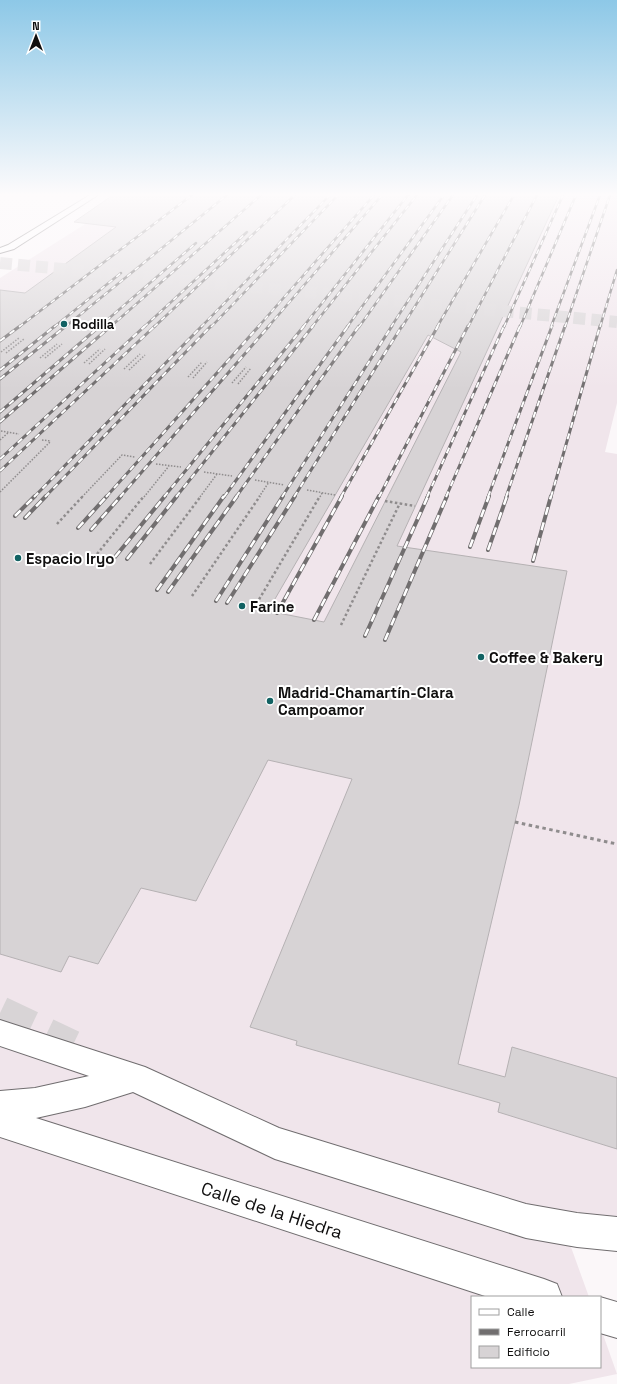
<svg xmlns="http://www.w3.org/2000/svg" width="617" height="1384" font-family="'Space Grotesk',sans-serif">
	<style>
		.built { fill: #f0e5eb }
		.building { fill: #d7d3d5; stroke: #b5b1b3; fill-rule: evenodd }
		.lines { fill: none; stroke-linecap: round; stroke-linejoin: round }
		.minor-tunnel { stroke: #d8d4d6; stroke-width: 34; stroke-dasharray: 34 17; stroke-linecap: butt }
		.primary-tunnel { stroke: #d8d4d6; stroke-width: 12; stroke-dasharray: 12 6; stroke-linecap: butt }
		.service-casing { stroke: #706d6f; stroke-width: 2 }
		.secondary-casing { stroke: #706d6f; stroke-width: 2 }
		.path-far2 { stroke: #8f8c8d; stroke-width: 1.5; stroke-dasharray: 1.5 1.5; stroke-linecap: butt }
		.path-far1 { stroke: #8f8c8d; stroke-width: 2.5; stroke-dasharray: 2.5 2.5; stroke-linecap: butt }
		.path { stroke: #8f8c8d; stroke-width: 3; stroke-dasharray: 3.5 3.5; stroke-linecap: butt }
		.service { fill: #fff; fill-rule: evenodd }
		.secondary { fill: #fff; fill-rule: evenodd }
		.rail-far2-casing { stroke: #716e6f; stroke-width: 2.5 }
		.rail-far1-casing { stroke: #716e6f; stroke-width: 3 }
		.rail-casing { stroke: #716e6f; stroke-width: 4 }
		.rail-far2 { stroke: #fff; stroke-width: 1.5; stroke-dasharray: 5; stroke-linecap: butt }
		.rail-far1 { stroke: #fff; stroke-width: 2; stroke-dasharray: 6; stroke-linecap: butt }
		.rail { stroke: #fff; stroke-width: 2.5; stroke-dasharray: 8; stroke-linecap: butt }
		.poi-dot { fill: #126263; stroke: #fff; stroke-width: 1.5 }
		.labels { text-anchor: middle; dominant-baseline: central; stroke-width: 4; stroke-linejoin: round; paint-order: stroke }
		.far-poi-label { font-size: 13px; font-weight: bold; fill: #100f0f; stroke: #fff; text-anchor: start }
		.poi-label { font-size: 15px; font-weight: bold; fill: #100f0f; stroke: #fff; text-anchor: start }
		.near-street-label { font-size: 18px; fill: #100f0f; stroke: #fff }
	</style>
	<rect width="100%" height="100%" fill="#fbf7f9"/>
	<!-- built -->
	<path class="built" d="M131,195H617V403L605,452L617,454V1224L567,1236L589,1297H472V1367H600V1326L617,1374L569,1384H0V278Z"/>
	<!-- building -->
	<path class="building" d="M113,195H559L397,546L567,571L519,805L458,1064L505,1077L512,1047L617,1078V1149L498,1112L500,1103L296,1045L297,1041L250,1027L352,779L268,760L196,901L141,888L98,964L69,956L61,972L0,954V290L25,293L116,227L74,222ZM428,335L461,352L324,622L268,611Z"/>
	<g class="lines">
		<!-- minor-tunnel -->
		<path class="minor-tunnel" d="M0,1013L72,1047"/>
		<!-- primary-tunnel -->
		<path class="primary-tunnel" d="M0,263L617,322"/>
		<!-- service casing -->
		<g class="service-casing">
			<path id="service" d="M90,195H98L14,249L0,253V248L8,245Z"/>
		</g>
		<!-- secondary casing -->
		<g class="secondary-casing">
			<path id="secondary" d="M0,1020L145,1067L279,1128L526,1204L577,1213L617,1217V1251L577,1247L526,1238L275,1159L133,1092L85,1107L36,1118L544,1279L557,1284L562,1297H488L0,1137V1091L35,1088L89,1076L0,1046Z
				M599,1297H600L617,1302V1338L600,1333Z"/>
		</g>
		<!-- path-far2 -->
		<path class="path-far2" d="M1,352L19,338
			M6,353L24,339
			M40,358L57,344
			M45,358L62,344
			M84,363L100,349
			M89,364L105,349
			M124,369L140,354
			M129,370L145,355
			M188,377L202,362
			M193,378L207,362
			M232,383L246,367
			M238,384L251,368
			M1,431L19,434
			M0,440L9,432
			M42,440L51,441
			M156,464L181,467
			M204,472L232,476
			M255,480L284,485
			M307,490L335,495
			M0,492L51,441
			M82,497L122,455L135,457
			M144,497L169,466
			M200,497L217,474
			M259,497L269,482
			M320,497L322,493"/>
		<!-- path-far1 -->
		<path class="path-far1" d="M385,501L415,506
			M57,524L83,496
			M97,554L144,496
			M150,564L201,496
			M192,596L260,496
			M254,608L320,496
			M341,625L400,503"/>
		<!-- path -->
		<path class="path" d="M515,822L617,844"/>
		<!-- service -->
		<use href="#service" class="service"/>
		<!-- secondary -->
		<use href="#secondary" class="secondary"/>
		<!-- rail-far2 casing -->
		<g class="rail-far2-casing">
			<path id="rail-far2" d="M19,327L192,195
				M54,327L121,273
				M65,327L227,195
				M99,327L196,243
				M110,327L261,195
				M144,327L247,232
				M154,327L295,195
				M201,327L330,195
				M211,327L338,195
				M258,327L374,195
				M268,327L382,195
				M303,327L408,195
				M312,327L417,195
				M347,327L444,195
				M359,327L453,195
				M391,327L477,195
				M402,327L485,195
				M437,327L514,195
				M468,327L537,195
				M504,327L563,195
				M520,327L576,195
				M551,327L600,195
				M565,327L610,195
				M600,327L617,270"/>
		</g>
		<!-- rail-far1 casing -->
		<g class="rail-far1-casing">
			<path id="rail-far1" d="M0,341L20,326
				M0,370L55,326
				M0,379L66,326
				M0,412L100,326
				M0,422L111,326
				M0,459L145,326
				M0,471L155,326
				M34,497L202,326
				M45,497L211,326
				M106,497L259,326
				M120,497L269,326
				M164,497L304,326
				M176,497L313,326
				M224,497L348,326
				M236,497L359,326
				M282,497L392,326
				M294,497L402,326
				M341,497L438,326
				M379,497L468,326
				M427,497L504,326
				M446,497L520,326
				M488,497L552,326
				M506,497L565,326
				M551,497L600,326"/>
		</g>
		<!-- rail casing -->
		<g class="rail-casing">
			<path id="rail" d="M15,516L35,496
				M25,518L46,496
				M78,528L107,496
				M91,530L121,496
				M470,547L489,496
				M488,550L507,496
				M115,557L165,496
				M127,559L177,496
				M533,561L551,496
				M157,590L224,496
				M168,592L237,496
				M216,601L283,496
				M227,603L295,496
				M277,613L342,496
				M314,620L379,496
				M365,636L428,496
				M385,640L447,496"/>
		</g>
		<!-- rail-far2 -->
		<use href="#rail-far2" class="rail-far2"/>
		<!-- rail-far1 -->
		<use href="#rail-far1" class="rail-far1"/>
		<!-- rail -->
		<use href="#rail" class="rail"/>
	</g>
	<!-- sky -->
	<linearGradient id="sky" x2="0" y2="1"><stop stop-color="#8dc8e7"/><stop offset="0.5" stop-color="#fdfbfc"/><stop offset="1" stop-color="#fdfbfc" stop-opacity="0"/></linearGradient>
	<rect width="617" height="389" fill="url(#sky)"/>
	<!-- markers -->
	<g class="poi-dot">
		<circle cx="64" cy="324" r="4"/>
		<circle cx="18" cy="558" r="4"/>
		<circle cx="242" cy="606" r="4"/>
		<circle cx="481" cy="657" r="4"/>
		<circle cx="270" cy="701" r="4"/>
	</g>
	<g class="labels">
		<!-- far-poi labels -->
		<g class="far-poi-label">
			<text x="72" y="324">Rodilla</text>
		</g>
		<!-- poi labels -->
		<g class="poi-label">
			<text x="26" y="558">Espacio Iryo</text>
			<text x="250" y="606">Farine</text>
			<text x="489" y="657">Coffee &amp; Bakery</text>
			<text x="278" y="692">Madrid-Chamartín-Clara<tspan x="278" dy="17">Campoamor</tspan></text>
		</g>
		<!-- near-street labels -->
		<g class="near-street-label">
			<text transform="translate(272 1210) rotate(18)">Calle de la Hiedra</text>
		</g>
	</g>
	<!-- legend -->
	<rect x="471" y="1296" width="130" height="72" fill="#ffffff" stroke="#9f9f9f"/>
	<rect x="479" y="1309" width="20" height="6" fill="#ffffff" stroke="#9f9f9f"/>
	<text x="507" y="1316" font-size="12" fill="#100f0f">Calle</text>
	<rect x="479" y="1329" width="20" height="6" fill="#716e6f" stroke="#9f9f9f"/>
	<text x="507" y="1336" font-size="12" fill="#100f0f">Ferrocarril</text>
	<rect x="479" y="1346" width="20" height="12" fill="#d7d3d5" stroke="#9f9f9f"/>
	<text x="507" y="1356" font-size="12" fill="#100f0f">Edificio</text>
	<!-- north arrow -->
	<g transform="translate(36 36)" stroke="#ffffff" stroke-width="3" paint-order="stroke">
	<path d="M0-3L7 15L0 10L-7 15Z" fill="#100f0f"/>
	<text y="-6" font-size="11" font-weight="bold" text-anchor="middle" fill="#100f0f">N</text>
	</g>
</svg>
